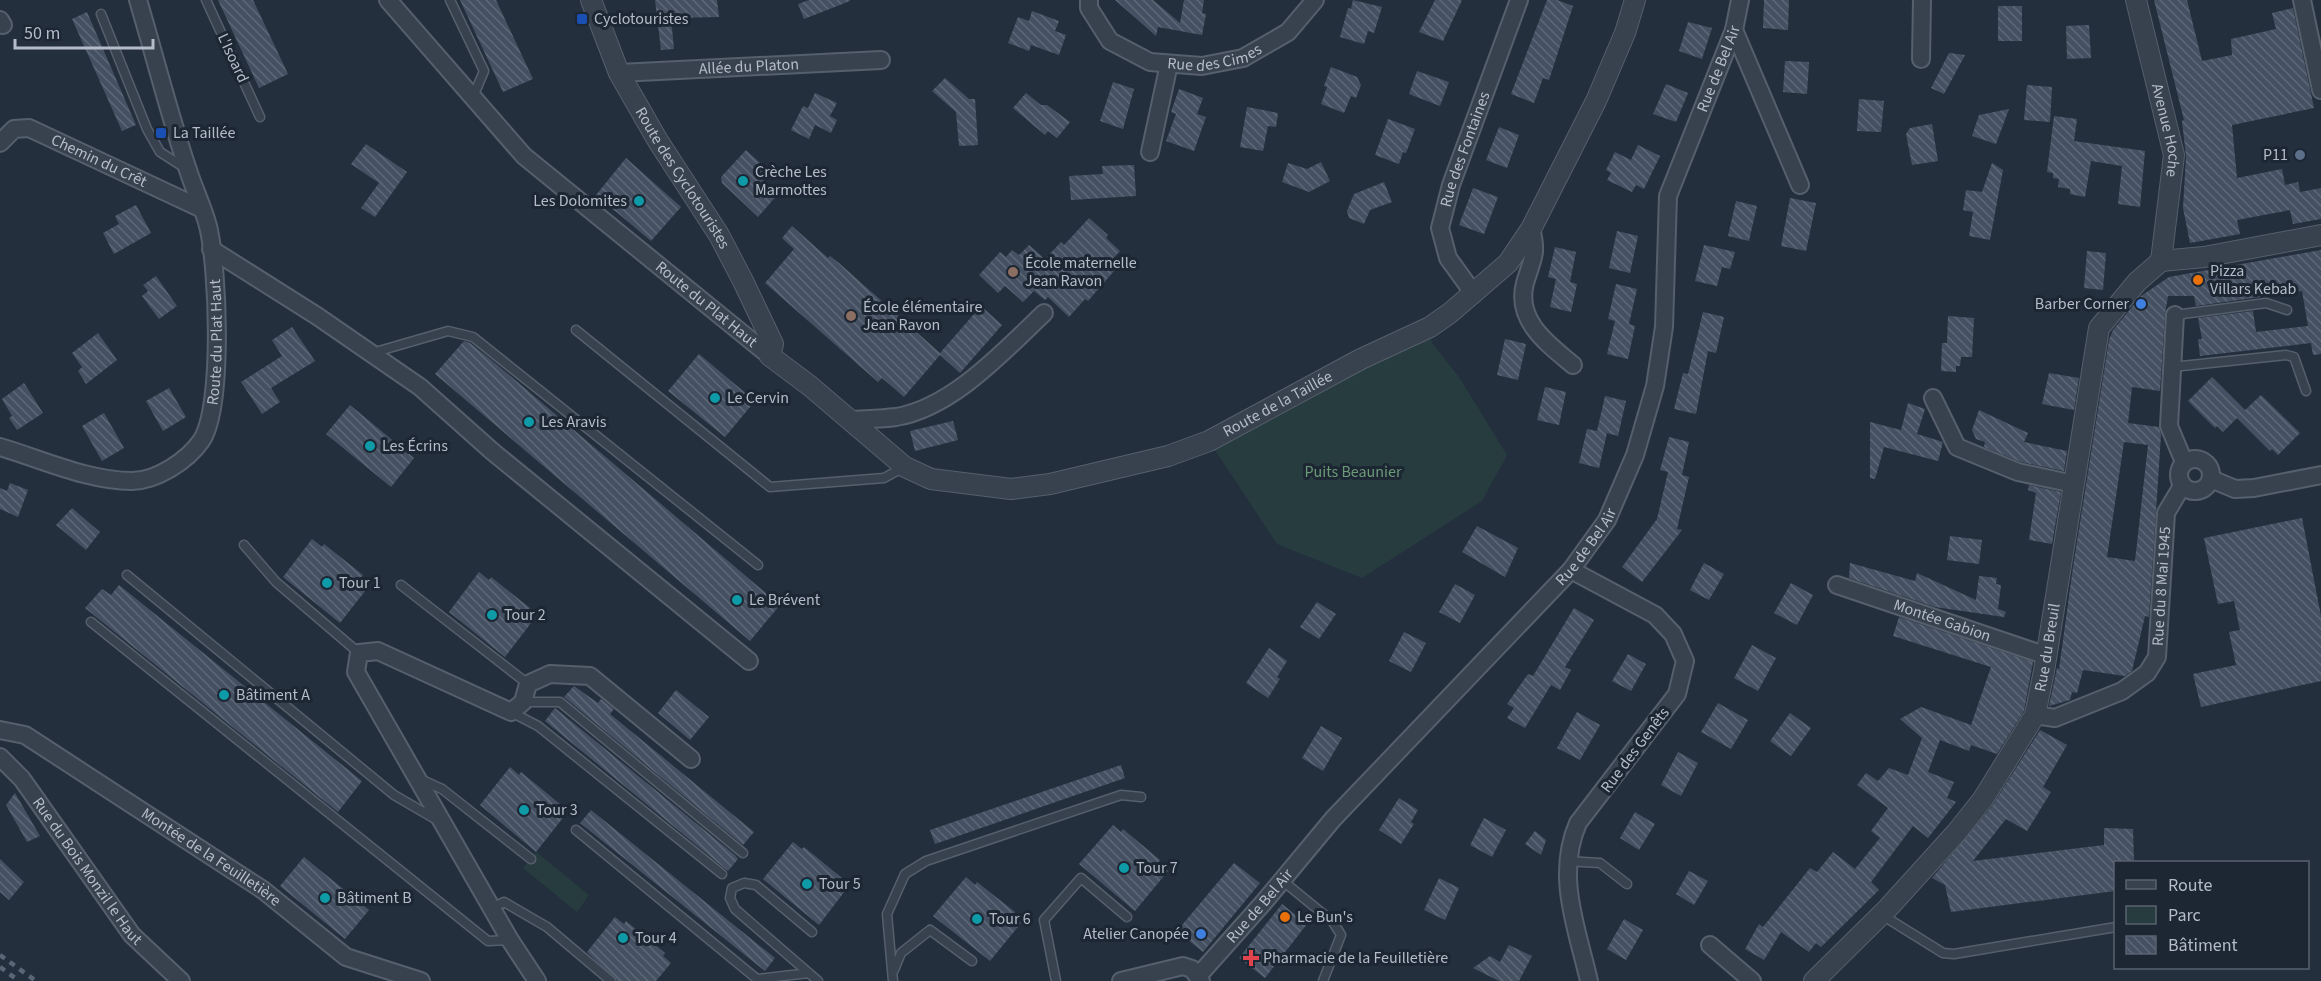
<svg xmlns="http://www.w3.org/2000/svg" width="2321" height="981" font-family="'Source Sans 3',sans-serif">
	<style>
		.park { fill: #263c3f }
		.building { fill: url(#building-back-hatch); fill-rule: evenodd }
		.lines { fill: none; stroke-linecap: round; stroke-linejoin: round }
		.service-casing { stroke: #565f6c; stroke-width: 11 }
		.minor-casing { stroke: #565f6c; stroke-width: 20 }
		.tertiary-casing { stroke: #565f6c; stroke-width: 22 }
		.service { stroke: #38414e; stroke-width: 8 }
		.minor { stroke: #38414e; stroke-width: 16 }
		.tertiary { stroke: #38414e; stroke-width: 20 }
		.rail { stroke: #5a6575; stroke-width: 4.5; stroke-dasharray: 6 6; stroke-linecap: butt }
		.transit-dot { fill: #1a4fb4; stroke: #1d2633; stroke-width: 2 }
		.service-dot { fill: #5c6f8a; stroke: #1d2633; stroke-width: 2 }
		.culture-dot { fill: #0f9aa8; stroke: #1d2633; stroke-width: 2 }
		.education-dot { fill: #8d6e63; stroke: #1d2633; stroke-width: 2 }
		.food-dot { fill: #e8710a; stroke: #1d2633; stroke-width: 2 }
		.shop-dot { fill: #3f7fe0; stroke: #1d2633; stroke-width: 2 }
		.health-dot { fill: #e0444e; stroke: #1d2633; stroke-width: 2 }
		.labels { text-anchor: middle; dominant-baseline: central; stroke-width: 6; stroke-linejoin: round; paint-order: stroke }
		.poi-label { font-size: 16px; fill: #b4bcc9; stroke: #1d2633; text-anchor: start }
		.street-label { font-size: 16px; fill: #b4bcc9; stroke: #1d2633 }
		.park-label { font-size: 16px; fill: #6b9a76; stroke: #1d2633 }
	</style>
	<defs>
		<pattern id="building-back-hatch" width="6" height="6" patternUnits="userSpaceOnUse" patternTransform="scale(1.5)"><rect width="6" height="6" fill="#455162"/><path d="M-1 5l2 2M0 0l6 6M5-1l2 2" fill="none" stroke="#5d6877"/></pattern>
	</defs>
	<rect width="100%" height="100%" fill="#242f3e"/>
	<!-- park -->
	<path class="park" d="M1430,327L1432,343L1459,377L1507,455L1482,501L1362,578L1277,544L1209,441Z
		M536,852L589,895L577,912L523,868Z"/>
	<!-- building -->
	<path class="building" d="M218,0H253L288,74L259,88Z
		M460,0H496L533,79L503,92Z
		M655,0H717L719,17L671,18L674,49L661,50Z
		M809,0H850V1L804,19L798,4Z
		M1115,0H1153L1180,23L1184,0H1204L1202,13L1206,14L1202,35L1158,27L1156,36Z
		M1353,0L1382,7L1374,33L1368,31L1364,44L1340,37L1348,8L1351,9Z
		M1435,0H1462L1443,41L1419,32Z
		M1547,0H1557L1573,6L1549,80L1543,78L1534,103L1511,94Z
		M1764,0H1789L1788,30L1763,28Z
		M2154,0H2187L2202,61L2232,55L2231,39L2276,29L2272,13L2293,8L2314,108L2232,125L2237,178L2282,169L2285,185L2298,182L2300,192L2321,188V219L2293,224L2290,210L2237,220L2240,234L2190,243L2183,208L2186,156L2182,121L2184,120Z
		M1998,6H2022V41H1998Z
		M1032,11L1059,21L1055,31L1066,35L1059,55L1031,45L1029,51L1008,43L1018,17L1029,21Z
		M87,12L136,125L122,131L72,19Z
		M1688,22L1712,28L1702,59L1679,51Z
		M2089,25L2091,58L2067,59L2066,26Z
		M1949,53L1965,55L1944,94L1931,88Z
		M1785,61L1809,62L1807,94L1783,92Z
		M1331,67L1357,77L1361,85L1356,98L1351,96L1344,113L1321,104L1327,87L1324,86Z
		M1417,71L1449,82L1440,106L1409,94Z
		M945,78L969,99H975L978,145L959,146L956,112L932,91Z
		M1113,82L1134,89L1123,129L1100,121Z
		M1666,84L1688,93L1676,122L1653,114Z
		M2027,85L2052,87L2050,122L2024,120Z
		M1179,89L1203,98L1197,114L1206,117L1194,151L1166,141L1176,114L1171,112Z
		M815,93L837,103L830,116L837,120L831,133L815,125L809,139L791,130L803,106L808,108Z
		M1026,93L1041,105H1047L1070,122L1057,138L1048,131L1045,135L1013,108Z
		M1859,99L1884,101L1881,132L1857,131Z
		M1247,107L1278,113L1276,127L1268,126L1263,151L1240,147Z
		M2009,109L1996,144L1972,136L1979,115Z
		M2054,116L2077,119L2074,141L2145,151L2140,207L2118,204L2122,166L2091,161L2085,197L2070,194V189L2058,187L2059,179L2053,178V173L2047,172Z
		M1388,119L1415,129L1406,153L1403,152L1399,164L1375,155Z
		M1932,124L1938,161L1912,165L1906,134L1910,128Z
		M1499,127L1519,135L1507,168L1486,160Z
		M366,144L407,172L375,217L361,208L379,183L351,164Z
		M1638,145L1660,156L1644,189L1636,185L1632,192L1607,180L1611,173L1606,170L1615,152L1631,160Z
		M746,150L769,171L762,179L778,194L758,217L722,183L721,177Z
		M626,158L681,207L651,241L596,195Z
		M1321,162L1330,181L1309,192L1282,182L1288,163L1307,169Z
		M1992,163L2003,170L1990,240L1969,236L1973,212L1963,210L1966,190L1982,192Z
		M1134,165L1136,196L1071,200L1069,176L1103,174L1102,166Z
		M1384,182L1392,202L1370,210L1364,224L1349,218L1347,211L1354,194Z
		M1473,188L1498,197L1484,234L1459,225Z
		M1790,198L1816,203L1806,251L1781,246Z
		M1736,201L1757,206L1749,241L1728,236Z
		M136,205L151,233L114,254L103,233L119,224L115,216Z
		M1089,218L1108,235L1106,238L1120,251L1107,265L1114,271L1088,301L1085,299L1069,317L1048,297L1045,300L1034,291L1023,302L1005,286L998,293L979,275L1000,252L1006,257L1012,250L1019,255L1029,245L1045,259L1061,242L1064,245Z
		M792,226L828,258L830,256L839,263L940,353L981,306L1002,325L960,373L940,355L904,397L882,378L878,382L765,283L794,249L782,238Z
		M1617,231L1638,236L1630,273L1609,268Z
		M1704,245L1735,252L1730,269L1722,267L1717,286L1695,281Z
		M1555,247L1576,252L1570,282L1577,284L1571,312L1550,307L1556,279L1548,277Z
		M2321,250V354L2313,355L2311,343L2200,356L2198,339H2202L2198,318L2253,311L2256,332L2308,326L2302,291L2196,306L2194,296H2168L2165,314L2160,391L2132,387L2128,423L2159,427L2161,435L2149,617L2145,616L2132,671L2125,676L2083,670L2077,693L2072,692L2070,700L2049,706L2057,668L2059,669L2073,567L2109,340L2113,330L2141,296L2169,277ZM2124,442L2148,445L2135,561L2107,557Z
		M2087,251L2106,253L2103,290L2084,288Z
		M156,276L177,306L159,319L142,296L148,291L143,285Z
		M1616,284L1637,289L1629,324L1635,326L1628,359L1607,354L1615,321L1608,319Z
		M1703,312L1724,317L1716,353L1708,351L1696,414L1674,409L1683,373L1688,374Z
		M1948,316L1974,318L1972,357H1961L1960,366H1956V372L1941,371L1942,343H1947Z
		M292,327L315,361L271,388L280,402L262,414L241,382L282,356L272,340Z
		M98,333L117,360L86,384L78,371L82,367L72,353Z
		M1505,339L1526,344L1518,380L1497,375Z
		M464,341L470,343L495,363L780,605L750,641L435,374Z
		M699,354L755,401L725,437L668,391Z
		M2049,373L2079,378L2074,410L2042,404Z
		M2212,377L2245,410L2261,395L2300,433L2278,455L2272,449L2270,451L2237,418L2223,432L2217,426L2215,428L2188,401Z
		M24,383L43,413L17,430L9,418L12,416L2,399Z
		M1545,387L1566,392L1559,425L1537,420Z
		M169,388L186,417L163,431L146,401Z
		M1605,396L1626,401L1618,436L1607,433L1599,468L1579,463L1587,429L1597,431Z
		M1908,403L1925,409L1917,434L1943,442L1938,461L1884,447L1875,479L1870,478V422L1901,430Z
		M350,405L414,458L391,487L326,434Z
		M1979,410L2028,433L2024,442L2067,451L2064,471L2021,462L1984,447L1985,442L1976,439L1972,430Z
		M104,413L124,448L102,461L82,426Z
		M953,421L958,440L915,451L910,431Z
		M1669,437L1689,442L1682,475L1689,477L1677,529L1682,530L1642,582L1622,567L1657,519L1668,472L1660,470Z
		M10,483L28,490L18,517L0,509V488L7,491Z
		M2029,485L2061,492L2052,544L2029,540L2036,493L2028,490Z
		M72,508L100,532L86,550L56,525Z
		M2302,518L2321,616V681L2201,707L2193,674L2236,665L2229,632L2240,630L2234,601L2218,604L2204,538Z
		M1477,526L1518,548L1505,577L1462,552Z
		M1950,536L1982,540L1979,564L1947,560Z
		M312,539L322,547L324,544L363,575L360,579L369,586L340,623L283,577Z
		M1704,563L1724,574L1709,600L1690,590Z
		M1850,563L1915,581L1917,573L1976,600L1979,576L1997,578L1996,584L2001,585L1998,609L2006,612L2004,617L1935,607L1849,578Z
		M479,572L489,580L491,577L530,608L527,612L535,618L505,657L449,612Z
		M1791,583L1813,595L1797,625L1774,613Z
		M1455,584L1475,595L1460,623L1439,612Z
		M119,585L362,781L338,812L85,608L102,589L111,595Z
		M1317,602L1336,614L1319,639L1300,627Z
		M1574,608L1594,620L1565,667L1571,670L1560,690L1551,685L1525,728L1507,718L1514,708L1507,704L1528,674L1533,676Z
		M1899,617L2033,662L2024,711L1997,754L1971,745L1969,751L1940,740L1928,772L1954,782L1947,798L1956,802L1928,838L1913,826L1871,882L1879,890L1821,947L1816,943L1809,952L1781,932L1764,960L1745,949L1759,924L1763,927L1810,868L1817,872L1833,852L1855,869L1880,838L1871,831L1888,808L1857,785L1866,773L1878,781L1889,768L1908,775L1922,738L1900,719L1921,707L1971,725L1991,667L1893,636Z
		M1404,632L1426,643L1411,672L1389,661Z
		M1752,645L1776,658L1758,691L1734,678Z
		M1269,648L1287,661L1277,677L1280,679L1268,698L1246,683Z
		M1628,654L1646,664L1631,691L1612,681Z
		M574,686L598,703L601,699L614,709L610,714L754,832L743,845L564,697Z
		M676,690L709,717L690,740L658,713Z
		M1718,703L1748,720L1731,749L1701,732Z
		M555,708L735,855L738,859L728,871L545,721Z
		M1577,712L1600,725L1580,760L1557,748Z
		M1790,713L1811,728L1791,756L1770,741Z
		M1321,726L1342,738L1323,771L1302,758Z
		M2040,730L2067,745L2043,787L2051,792L2027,831L2006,819L1973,861L2104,845V828L2133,829L2134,862H2115V891L1951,912L1945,885L1932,878L1992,806Z
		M1678,752L1698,763L1681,796L1661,785Z
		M1121,765L1125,778L935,844L930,830Z
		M510,767L519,775L521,772L560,804L558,806L566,814L536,852L480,805Z
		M15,793L40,836L27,842L6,805Z
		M1399,798L1418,810L1411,822L1414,824L1401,844L1379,830Z
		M591,810L775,958L765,971L580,823Z
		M1635,812L1655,824L1639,850L1620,838Z
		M1484,818L1506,830L1492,857L1470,845Z
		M1113,825L1121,832L1123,829L1160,860L1158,863L1168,871L1135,911L1079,864Z
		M1535,831L1546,840L1541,855L1525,844Z
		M793,842L802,849L804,847L842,878L840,880L848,887L819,925L763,879Z
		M304,857L369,910L345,939L280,886Z
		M0,859L24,882L9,900L0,892Z
		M1234,863L1260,883L1203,952L1177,931Z
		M1689,871L1708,881L1694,905L1676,894Z
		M966,877L975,885L977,882L1015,912L1013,916L1021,923L990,961L933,916Z
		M1439,878L1459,888L1445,920L1424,910Z
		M1282,904L1307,924L1265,978L1239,958Z
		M615,917L624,924L626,921L665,953L663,956L671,963L656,981H617L587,952Z
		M1624,919L1643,930L1626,960L1607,949Z
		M1509,945L1532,956L1519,981H1499L1473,968L1490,956L1500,962Z"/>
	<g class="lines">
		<!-- service casing -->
		<g class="service-casing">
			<path id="service" d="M206,0L260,117
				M450,0L484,71L473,97
				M101,14L147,129L160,152L185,168
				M2175,315L2266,303L2287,310
				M576,330L770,487L884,478L904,467
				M372,353L448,331L473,337L758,565
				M2172,367L2286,355L2294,357L2306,391
				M244,545L276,582L359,653
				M127,575L394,795L437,820
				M401,585L528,684
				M91,622L488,941L509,940
				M523,702H560L743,853
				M511,712L538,726L722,874
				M420,779L442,789L531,859
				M576,830L757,979L809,973
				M1566,861L1600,863L1627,884
				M1283,881L1333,922L1341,935L1323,981
				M492,908L504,902L547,927L611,981
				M1882,915L1943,953L1954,954L2116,927
				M812,932L756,885L744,883L732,888L730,898L735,909L818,981
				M894,970L901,953L930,930L972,961
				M893,981L887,914L905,874L926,861L1121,795L1141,797
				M1056,981L1044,920L1081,878L1127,917"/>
		</g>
		<!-- minor casing -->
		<g class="minor-casing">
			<g id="minor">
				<path id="s1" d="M388,0L524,156L770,356"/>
				<path id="s2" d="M1089,0V8L1110,41L1150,62L1202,66L1243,58L1288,32L1315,0"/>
				<path d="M2302,0L2321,90"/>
				<path d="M0,20L3,25"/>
				<path d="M1734,30L1800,185"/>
				<path d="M1921,59L1922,0"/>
				<path id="s3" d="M619,73L881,60"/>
				<path id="s4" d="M0,143L14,129L29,128L202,209"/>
				<path d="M1150,152L1169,64"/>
				<path d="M1531,229C1538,254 1532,259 1525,283C1515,321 1548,344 1573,365"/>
				<path d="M211,249L317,316L420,387L493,452L749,661"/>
				<path id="s5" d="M1474,294L1448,258L1440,228L1451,185L1519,0"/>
				<path d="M2175,315L2169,426L2184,462"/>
				<path d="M1933,398L1957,447L2018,472L2074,484"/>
				<path d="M850,420C865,419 881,419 896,417C952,408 1004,351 1044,313"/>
				<path id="s6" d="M0,447C41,459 88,481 132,481C156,481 187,461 201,441C224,408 218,266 208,226C203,207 194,189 188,170C169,114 155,57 138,0"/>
				<circle cx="2195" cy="475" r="16"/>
				<path d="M2211,479L2235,489L2254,488L2321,475"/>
				<path d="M1571,570L1655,615L1673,634L1685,661L1677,694L1578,823C1555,876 1577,928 1589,981"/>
				<path id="s7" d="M1837,585L2047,656"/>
				<path id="s8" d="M2035,715L2055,718L2122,691L2147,673L2157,657L2166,513L2182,486"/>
				<path id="s9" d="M0,730L25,735L263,890L346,957L421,981"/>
				<path id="s10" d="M0,757L22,779L132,935L181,981"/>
				<path d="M1710,945L1752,981"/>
				<path id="s11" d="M1199,975L1264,902L1333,819L1571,570L1607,520L1635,455L1655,386L1664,327L1668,196L1734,30L1740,0"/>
				<path d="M537,981L510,940L356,672L359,653L378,651L511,712L523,702L528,684L550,674L590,676L691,759"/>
				<path d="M1121,981L1183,966L1192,969L1201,981"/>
			</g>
		</g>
		<!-- tertiary casing -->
		<g class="tertiary-casing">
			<g id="tertiary">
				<path id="s12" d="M591,0L619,73L658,141L719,235L743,281L773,344L770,356L810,386L905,467L931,479L1011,489L1050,484L1168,456L1209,441L1361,359L1430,327L1450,313L1508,263L1531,229L1596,101L1625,33L1635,0"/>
				<path id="s13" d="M2136,0L2174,155L2161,261"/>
				<path d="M2161,261L2204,257L2321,235"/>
				<path id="s14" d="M1814,981L1888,908L1956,833L1983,799L2035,715L2044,671L2099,328L2137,282L2161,261"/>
			</g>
		</g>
		<!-- service -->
		<use href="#service" class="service"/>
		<!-- minor -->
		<use href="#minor" class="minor"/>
		<!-- tertiary -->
		<use href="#tertiary" class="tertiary"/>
		<!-- rail -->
		<path class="rail" d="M0,955L36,981
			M0,967L19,981"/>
	</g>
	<!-- markers -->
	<g class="transit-dot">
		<rect x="576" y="13" width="12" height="12" rx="3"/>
		<rect x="155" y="127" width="12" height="12" rx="3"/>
	</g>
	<circle class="service-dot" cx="2300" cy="155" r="6"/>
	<g class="culture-dot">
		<circle cx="743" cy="181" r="6"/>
		<circle cx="639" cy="201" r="6"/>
		<circle cx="715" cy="398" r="6"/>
		<circle cx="529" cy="422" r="6"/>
		<circle cx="370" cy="446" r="6"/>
		<circle cx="327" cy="583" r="6"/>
		<circle cx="737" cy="600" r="6"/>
		<circle cx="492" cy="615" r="6"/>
		<circle cx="224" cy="695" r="6"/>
		<circle cx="524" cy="810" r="6"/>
		<circle cx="1124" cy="868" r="6"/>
		<circle cx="807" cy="884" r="6"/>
		<circle cx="325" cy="898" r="6"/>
		<circle cx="977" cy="919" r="6"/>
		<circle cx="623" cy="938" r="6"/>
	</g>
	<g class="education-dot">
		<circle cx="1013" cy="272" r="6"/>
		<circle cx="851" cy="316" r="6"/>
	</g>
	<g class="food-dot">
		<circle cx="2198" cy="280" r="6"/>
		<circle cx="1285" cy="917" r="6"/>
	</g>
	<g class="shop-dot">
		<circle cx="2141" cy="304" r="6"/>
		<circle cx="1201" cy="934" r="6"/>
	</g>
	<path class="health-dot" d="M1248 949h6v6h6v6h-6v6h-6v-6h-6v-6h6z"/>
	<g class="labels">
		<!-- poi labels -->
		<g class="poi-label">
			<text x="594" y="19">Cyclotouristes</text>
			<text x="173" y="133">La Taillée</text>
			<text x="2288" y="155" text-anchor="end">P11</text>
			<text x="755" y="172">Crèche Les<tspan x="755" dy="18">Marmottes</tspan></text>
			<text x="627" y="201" text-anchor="end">Les Dolomites</text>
			<text x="1025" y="263">École maternelle<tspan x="1025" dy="18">Jean Ravon</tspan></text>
			<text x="2210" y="271">Pizza<tspan x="2210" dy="18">Villars Kebab</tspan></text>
			<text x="2129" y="304" text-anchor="end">Barber Corner</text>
			<text x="863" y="307">École élémentaire<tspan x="863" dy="18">Jean Ravon</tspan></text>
			<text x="727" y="398">Le Cervin</text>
			<text x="541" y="422">Les Aravis</text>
			<text x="382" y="446">Les Écrins</text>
			<text x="339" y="583">Tour 1</text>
			<text x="749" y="600">Le Brévent</text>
			<text x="504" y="615">Tour 2</text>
			<text x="236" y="695">Bâtiment A</text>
			<text x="536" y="810">Tour 3</text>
			<text x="1136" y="868">Tour 7</text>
			<text x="819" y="884">Tour 5</text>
			<text x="337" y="898">Bâtiment B</text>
			<text x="1297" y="917">Le Bun's</text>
			<text x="989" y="919">Tour 6</text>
			<text x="1189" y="934" text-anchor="end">Atelier Canopée</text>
			<text x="635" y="938">Tour 4</text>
			<text x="1263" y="958">Pharmacie de la Feuilletière</text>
		</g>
		<!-- street labels -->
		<g class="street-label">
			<text stroke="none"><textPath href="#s2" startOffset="158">Rue des Cimes</textPath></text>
			<text transform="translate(233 58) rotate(65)">L'Isoard</text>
			<text stroke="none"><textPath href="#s3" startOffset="130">Allée du Platon</textPath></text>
			<text stroke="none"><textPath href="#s11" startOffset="1082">Rue de Bel Air</textPath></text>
			<text stroke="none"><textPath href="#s13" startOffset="134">Avenue Hoche</textPath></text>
			<text stroke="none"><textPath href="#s5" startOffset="158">Rue des Fontaines</textPath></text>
			<text stroke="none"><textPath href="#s4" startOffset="112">Chemin du Crêt</textPath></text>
			<text stroke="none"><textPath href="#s12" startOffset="201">Route des Cyclotouristes</textPath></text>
			<text stroke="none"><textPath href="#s1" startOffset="442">Route du Plat Haut</textPath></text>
			<text stroke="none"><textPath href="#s6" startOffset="320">Route du Plat Haut</textPath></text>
			<text stroke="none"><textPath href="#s12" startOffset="969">Route de la Taillée</textPath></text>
			<text stroke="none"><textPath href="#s11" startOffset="578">Rue de Bel Air</textPath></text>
			<text stroke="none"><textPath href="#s8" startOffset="213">Rue du 8 Mai 1945</textPath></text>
			<text stroke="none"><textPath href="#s7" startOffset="111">Montée Gabion</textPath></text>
			<text stroke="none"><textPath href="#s14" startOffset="416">Rue du Breuil</textPath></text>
			<text transform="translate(1635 750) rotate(-53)">Rue des Genêts</text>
			<text stroke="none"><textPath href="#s9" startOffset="248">Montée de la Feuilletière</textPath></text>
			<text stroke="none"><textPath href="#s10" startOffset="144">Rue du Bois Monzil le Haut</textPath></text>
			<text stroke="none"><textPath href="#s11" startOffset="92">Rue de Bel Air</textPath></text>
		</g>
		<!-- park labels -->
		<g class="park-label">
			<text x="1353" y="472">Puits Beaunier</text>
		</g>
	</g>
	<!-- legend -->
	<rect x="2114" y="861" width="195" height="108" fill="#1d2633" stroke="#59626f" stroke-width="1.5"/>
	<rect x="2126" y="880" width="30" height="9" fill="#38414e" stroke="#59626f" stroke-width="1.5"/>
	<text x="2168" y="891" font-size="18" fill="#b4bcc9">Route</text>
	<rect x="2126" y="906" width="30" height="18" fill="#263c3f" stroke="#59626f" stroke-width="1.5"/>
	<text x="2168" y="921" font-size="18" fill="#b4bcc9">Parc</text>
	<rect x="2126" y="936" width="30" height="18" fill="url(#building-back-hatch)" stroke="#59626f" stroke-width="1.5"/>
	<text x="2168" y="951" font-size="18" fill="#b4bcc9">Bâtiment</text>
	<!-- scale -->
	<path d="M15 39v9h138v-9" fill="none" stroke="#b4bcc9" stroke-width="3"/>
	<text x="24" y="39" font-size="18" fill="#b4bcc9" stroke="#1d2633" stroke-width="4.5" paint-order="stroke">50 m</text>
</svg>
